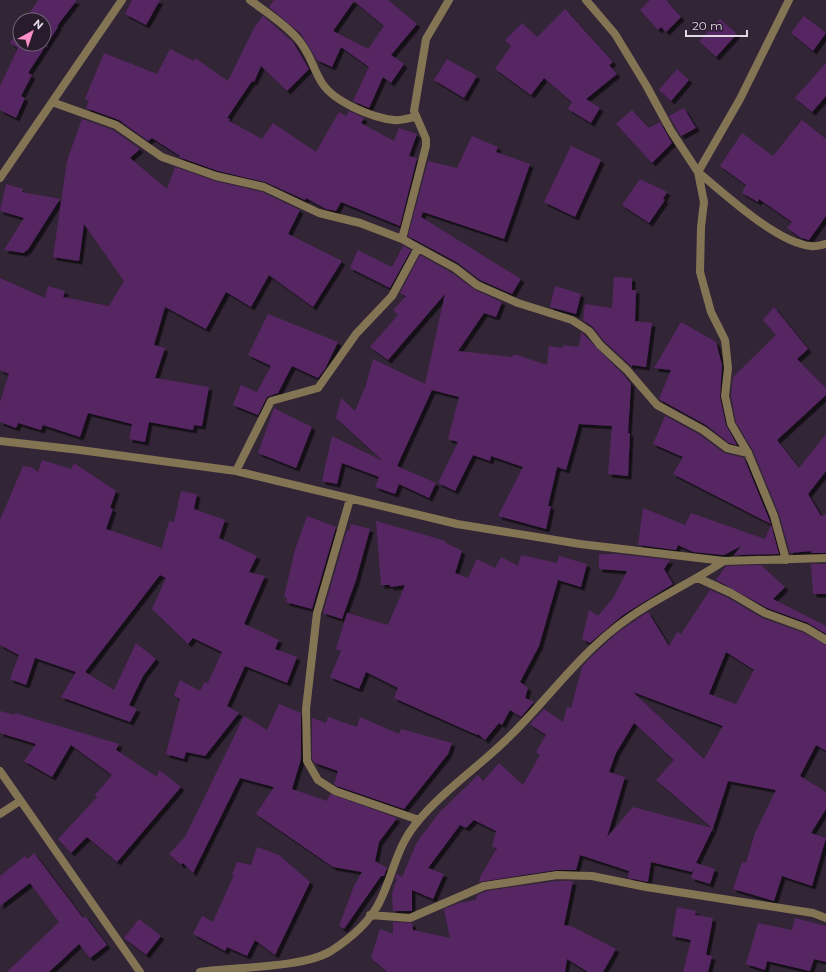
<svg xmlns="http://www.w3.org/2000/svg" width="826" height="972" font-family="Montserrat,sans-serif">
	<style>
		.building { fill: #572664; fill-rule: evenodd; filter: url(#shadow) }
		.lines { fill: none; stroke-linecap: round; stroke-linejoin: round }
		.minor { stroke: #837554; stroke-width: 8 }
	</style>
	<defs>
		<filter id="shadow"><feDropShadow dx="3.5" dy="3.5" stdDeviation="0" flood-color="#0009"/></filter>
	</defs>
	<rect width="100%" height="100%" fill="#322536"/>
	<!-- building -->
	<path class="building" d="M38,0H77L57,26L58,27L28,73L32,75L21,96L25,98L16,118L0,110V86L18,48L10,43L20,27V44H44V20H25Z
		M132,0H160L146,25L125,14Z
		M274,0H388L417,24L391,55L404,64L391,83L383,77L369,108L353,101L369,67L341,47L332,67L317,60L301,34L269,7ZM354,1L384,26L368,49L333,31Z
		M650,0H666L681,17L666,32L661,27L658,30L640,10Z
		M565,9L613,62L609,65L617,74L586,99L600,108L591,123L568,109L572,102L544,78L531,95L495,69L511,46L505,40L522,23L537,37Z
		M263,16L293,42L309,69L287,91L261,66L254,82L252,81L227,118L230,119L229,121L262,139L273,123L316,152L339,112L346,116L349,111L364,118L361,123L394,141L399,128L417,134L409,156L417,158L400,226L341,202L336,211L326,209L306,198L305,200L265,182L218,171L179,157L180,156L152,138L148,141L119,120L86,108L89,100L85,99L104,53L157,74L170,49L194,61L195,58L228,81L254,28Z
		M804,16L826,33L813,51L791,33Z
		M720,19L737,34L716,57L699,41Z
		M447,59L477,76L464,98L434,80Z
		M826,63V96L812,112L795,98Z
		M677,69L689,80L671,101L659,90Z
		M684,108L696,128L681,136L669,116Z
		M632,110L649,128L660,122L672,143L652,163L616,124Z
		M82,119L113,130L140,149L130,158L167,189L175,167L215,181L262,192L300,210L288,234L342,261L313,307L269,275L251,307L226,292L206,329L165,307L154,345L165,348L155,378L209,387L202,426L194,425L193,430L149,422L145,442L129,439L132,424L88,413L80,437L43,425L41,430L18,423L16,428L0,422V402L9,374L0,370V278L45,298L48,286L65,291L63,297L109,306L124,281L84,224L79,261L53,257L67,161Z
		M802,120L826,139V216L809,240L801,238L787,228L792,222L759,199L758,202L742,193L746,185L720,166L742,133L773,156Z
		M472,136L498,147L496,152L530,164L504,239L423,212L421,217L521,279L512,294L480,280L458,263L408,236L428,161L457,168Z
		M571,146L601,160L575,217L544,202Z
		M640,179L667,192L663,199L665,200L649,223L622,205Z
		M6,184L23,189L22,192L60,199L27,251L26,250L24,253L4,250L24,218L0,211Z
		M403,246L411,250L390,288L350,268L358,250L392,267Z
		M420,255L452,273L475,290L502,302L496,317L484,313L458,351L512,357L514,354L547,365L549,346L563,348V345L579,347L581,332L623,374L631,384L628,433H630L628,476L608,474L612,426L579,424L566,470L557,467L548,506H551L546,529L498,516L523,467L491,456L490,461L473,455L455,491L438,483L458,442L448,439L459,397L432,390L397,466L436,483L429,498L399,484L395,494L375,487L379,477L342,463L337,484L322,481L332,436L383,461L336,418L341,398L355,411L366,385L373,359L425,384L445,294L388,360L370,347L398,315L393,310L406,296L400,293Z
		M614,277L632,278V290H636L635,321L652,323L646,367L632,365V367L604,341L593,327L583,320L585,304L612,308Z
		M555,286L581,294L576,314L550,307Z
		M774,307L808,349L797,359L826,388V395L777,440L799,468L826,434V471L808,494L821,516L826,514V553H811V551L790,553L779,514L753,451L736,422L731,396L733,377L776,335L763,320Z
		M268,314L338,342L325,369L318,378L292,366L278,393L267,397L258,415L233,405L241,385L257,392L271,366L248,355Z
		M681,322L716,342L722,365L720,397L726,425L737,445L729,443L706,425L659,399L671,370L654,368Z
		M274,408L312,427L296,468L258,453Z
		M665,416L700,435L724,453L744,458L771,524L673,474L683,457L653,444Z
		M42,460L71,469L74,463L116,491L110,508L113,509L106,529L162,548L169,521L174,522L181,491L197,494L194,509L225,520L219,538L257,556L249,572L265,576L244,624L279,640L275,649L297,657L287,683L245,666L227,706L239,713L205,756L186,752L184,759L166,754L180,699L174,696L180,680L200,691L205,682L208,683L222,652L193,638L188,644L152,609L166,578L160,575L85,672L114,690L136,643L156,659L143,676L129,705L137,709L130,722L61,697L76,672L35,658L26,685L10,679L19,655L0,645V520L23,466L31,467L38,472Z
		M643,508L685,525L691,513L765,539L771,525L779,554L734,555L741,546L724,555L693,552L678,545L676,550L638,545Z
		M307,516L336,527L312,609L286,602L287,598L284,597L295,550Z
		M376,521L446,541V543L462,551L455,573L468,578L477,559L495,568L501,557L518,566L521,555L557,563L559,556L587,564L581,587L558,580L539,646L520,682L528,688L525,698L534,702L521,717L510,710L502,725L499,723L485,740L478,734L477,735L394,698L398,688L366,672L359,689L330,677L341,651L336,649L347,613L388,625L405,585L390,587V585H381Z
		M351,524L370,529L356,580L342,619L323,613L347,530L349,531Z
		M599,554H618L670,560L664,569L673,584L623,615L590,643L582,639L589,610L598,616L613,598L627,571L599,569Z
		M811,564H826V594H813Z
		M761,565L785,587L773,599L826,626V634L808,623L767,608L716,580L726,566Z
		M710,590L728,598L762,618L804,633L826,645V751L816,745L800,776L826,792V809L811,833L826,838L812,886L782,876L774,901L733,889L742,862L746,863L755,833L776,790L728,781L713,828L696,863L715,869L710,884L691,878L695,865L692,872L651,862L648,882L628,878L629,871L580,855L576,870H556L479,882L480,877L497,848L492,847L496,831L474,820L466,828L460,825L428,868L444,874L433,899L412,890V911H393L392,893L397,879L395,878L397,874L402,877L417,842L439,813L478,775L483,781L499,763L523,785L540,755L536,752L546,735L530,724L544,709L563,722L567,707L571,708L582,667L590,658L617,633L648,612L669,646L677,632L681,634ZM726,652L754,670L736,704L709,694ZM633,692L723,726L704,759ZM634,723L674,760L656,780L712,828L633,807L607,837L625,777L609,772L616,753Z
		M279,704L301,713V759L292,789L327,801L330,794L397,818L379,842L375,861L387,868L384,876H381L344,929L339,926L354,886L362,872L333,867L256,814L274,787L240,778L193,873L183,863L181,865L169,854L185,837L244,716L267,730Z
		M0,711L15,715V713L119,744L116,750L157,777L159,770L181,787L117,862L87,837L71,853L58,839L97,797L95,795L112,775L71,745L52,777L24,761L36,744L0,733Z
		M328,717L357,727L360,717L399,734L401,729L452,743L448,754L404,809L337,786L334,784L338,771L315,763L312,759V718L326,723Z
		M257,847L279,855L310,882L275,955L255,940L247,956L227,947L225,951L193,934L202,916L213,922L234,875H232L237,862L251,865Z
		M34,853L83,918L85,916L107,945L90,958L79,944L49,972H7L59,922L30,883L0,906V876L25,856L27,859Z
		M557,881H573L564,925L571,926L616,949L603,972H588L567,959L565,972H387L371,958L380,929L393,934V922L412,923L413,930L450,938L444,909L459,903L476,900L477,895L486,891Z
		M677,907L696,911L695,915L713,918L706,955L712,956L708,972H683L691,940L672,936Z
		M795,918L826,926V962L814,959L810,971L767,961L765,970L746,964L758,923L792,930Z
		M139,919L161,936L146,955L124,938Z"/>
	<g class="lines">
		<!-- minor -->
		<path class="minor" d="M250,0C266,12 284,23 297,38C311,54 312,67 322,83C334,102 373,118 394,120C401,121 409,118 415,117
			M586,0L615,34L646,85L671,131L698,172L704,202L701,227L700,272L711,312L725,340L728,368L725,396L731,424L748,453L774,516L786,560
			M789,0L740,99L698,172C725,194 777,243 811,246C816,247 821,245 826,244
			M52,102L116,125L162,157L216,176L264,187L319,213L360,223L402,239L455,268L477,285L518,303L572,320L589,331L600,345L627,370L657,405L703,430L727,448L748,453
			M0,178L122,0
			M402,239L426,146V139L414,111L426,39L449,0
			M0,441L80,450L236,471L457,524L580,544L724,561L826,558
			M236,471L271,401L318,388L356,334L392,296L418,248
			M350,499L317,613L306,709L307,761L318,780L335,791L419,820
			M698,578L731,593L765,613L806,628L826,640
			M0,771L140,972
			M0,814L20,801
			M370,915L410,918L484,886L557,875L592,876L646,887L813,913L826,918
			M200,972C234,967 303,968 331,951C348,940 368,923 378,905C394,875 395,847 419,820C445,789 480,766 509,737C545,702 574,661 614,629C647,602 688,585 724,561"/>
	</g>
	<!-- north arrow -->
	<g transform="translate(32 32) rotate(40)"><circle r="19" fill="#281b2c" stroke="#716675"/>
	<path d="M0-3L7 15L0 10L-7 15Z" fill="#fa8fc8"/>
	<text y="-6" font-size="11" font-weight="bold" text-anchor="middle" fill="#dfd7e2">N</text>
	</g>
	<!-- scale -->
	<path d="M686 30v6h61v-6" fill="none" stroke="#dfd7e2" stroke-width="2"/>
	<text x="692" y="30" font-size="12" fill="#dfd7e2" stroke="#281b2c" stroke-width="3" paint-order="stroke">20 m</text>
</svg>
